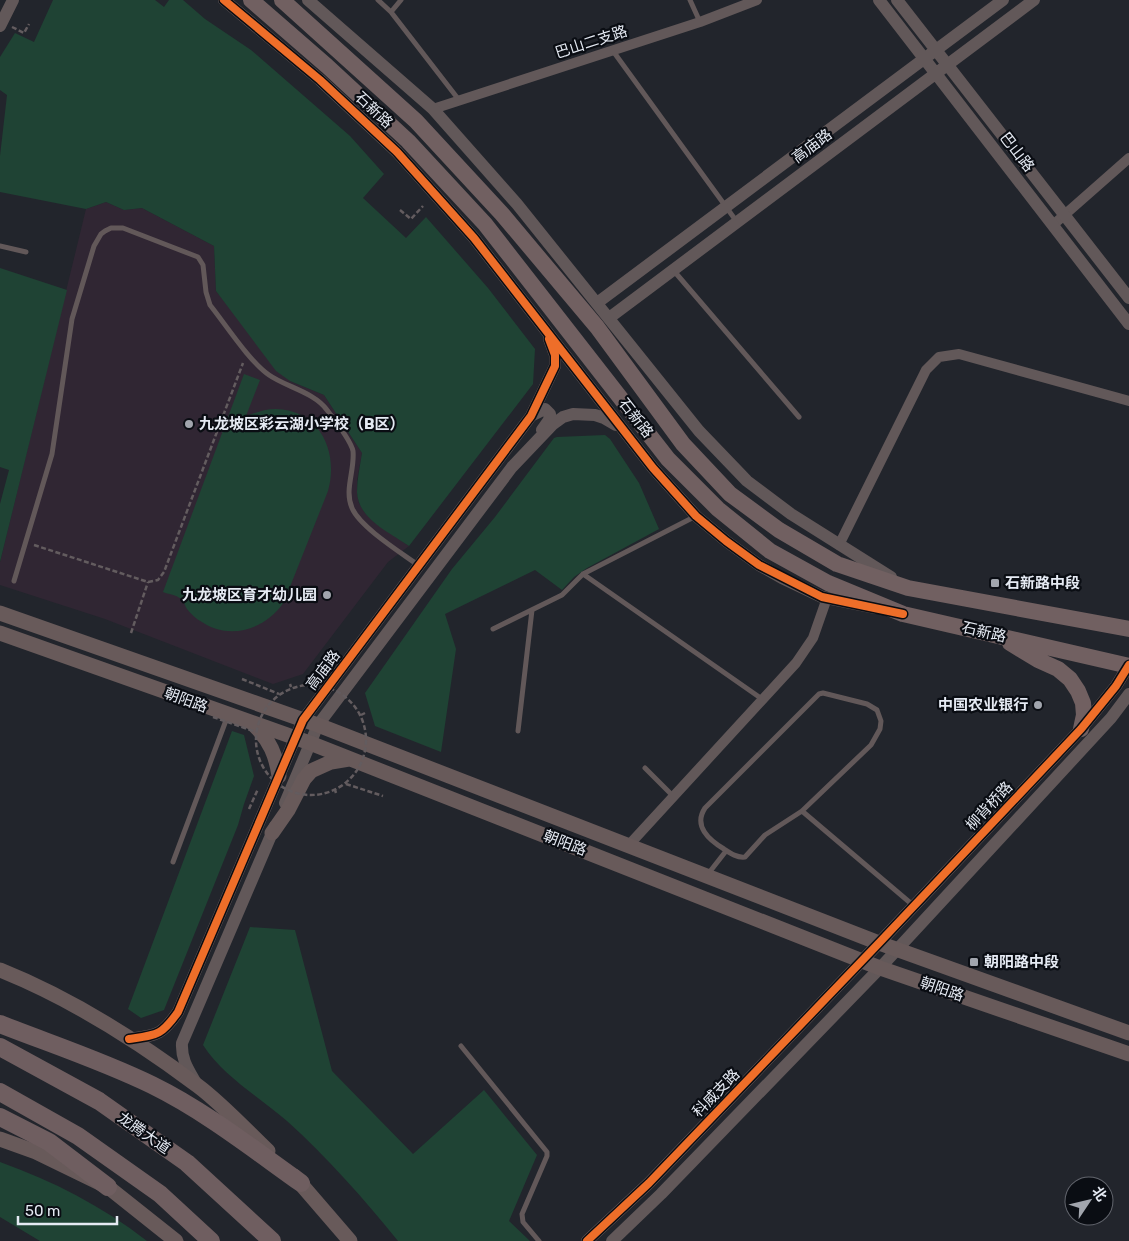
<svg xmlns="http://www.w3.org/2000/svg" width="1129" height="1241" font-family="Rubik,'Noto Sans SC',sans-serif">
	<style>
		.education { fill: #302633 }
		.green { fill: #1f4334 }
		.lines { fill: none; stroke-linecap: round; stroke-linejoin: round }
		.path { stroke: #635c5f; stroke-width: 2.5; stroke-dasharray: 5 2.5; stroke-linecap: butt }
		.service { stroke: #625859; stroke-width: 5 }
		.minor { stroke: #625859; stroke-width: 10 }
		.tertiary { stroke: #625859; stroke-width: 12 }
		.secondary { stroke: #685a5a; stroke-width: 15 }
		.primary { stroke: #716061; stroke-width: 16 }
		.trunk { stroke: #6f5e60; stroke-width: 18 }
		.path-bridge { stroke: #635c5f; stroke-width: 2.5; stroke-dasharray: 5 2.5; stroke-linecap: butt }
		.cycleway-casing { stroke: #0a0d13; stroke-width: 11 }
		.cycleway { stroke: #ee6e29; stroke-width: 8 }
		.poi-dot { fill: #a1a5ad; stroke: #0a0d13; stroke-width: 2 }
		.labels { text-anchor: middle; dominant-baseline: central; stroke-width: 4.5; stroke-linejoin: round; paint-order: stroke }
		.street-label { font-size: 15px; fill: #e5eaf3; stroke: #0a0d13 }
		.poi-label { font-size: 15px; font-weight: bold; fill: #e5eaf3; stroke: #0a0d13; text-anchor: start }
	</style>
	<rect width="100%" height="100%" fill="#22252c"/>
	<!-- education -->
	<path class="education" d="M106,202L124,210L142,208L214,246L216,291L290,381L324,395L362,453L357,480V494L359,503L365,513L374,522L409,546L388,562L303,674L273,684L105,619L0,585V562L86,209Z"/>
	<!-- green -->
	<path class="green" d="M53,0H155L164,7L169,0H183L205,19L251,50L350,136L384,174L363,198L406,238L426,217L488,288L535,349L533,384L409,546C389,532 358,519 357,492C357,479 360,466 362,453L324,395L290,381L276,371L216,291L214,246L142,208L124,210L106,202L86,209L0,192V156L7,95L0,90V57L15,33L34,42Z
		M0,268L67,290L0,562V504L9,470L0,467Z
		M244,374L260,380L246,416C255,413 264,409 276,409C320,410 339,452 328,491L284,602C266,629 230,641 202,622C196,619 191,614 187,609C185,606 184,601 181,599C177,595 168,594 163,592Z
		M605,435L610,439L639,483L659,529L587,568L574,577L562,590L535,570L445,614L456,649L441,752L375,726L365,693L452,569L495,517L554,438L557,437Z
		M232,731L244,735L254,776L244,804L238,825L164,1010L141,1018L128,1009Z
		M250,927L295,930L332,1071L413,1154L484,1090L537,1155L509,1221L530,1241H398C364,1199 328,1158 287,1121C259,1097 223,1076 203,1045Z
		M0,1162C53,1181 102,1206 147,1241H40L0,1217Z"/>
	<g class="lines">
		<!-- path -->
		<path class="path" d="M12,27L24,33L29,24
			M400,210L411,219L423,206
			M34,545L148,582L158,580L164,572L243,363
			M131,633L148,582
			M242,679L279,694
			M290,684L291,687
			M304,685L331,648
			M361,715L365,713
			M346,784L383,796
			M335,790L336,793
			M249,809L258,789"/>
		<!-- service -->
		<path class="service" d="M378,0L391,12L459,100
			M690,0L700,22
			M391,12L401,0
			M613,51L737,222
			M0,246L26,252
			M674,271L799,417
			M583,574L762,699
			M14,581L52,454L72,319L94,246L101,234L105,231L111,228H123L198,257L203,265L206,292L210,305C226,325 249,361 269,375C286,387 314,392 327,410C334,419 351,441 353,451C355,470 344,490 352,508C360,527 400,552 418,565
			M493,629L562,595L583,574L696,516
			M823,693L867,704L877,710L881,721L880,729L871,745L802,811L765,835L745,857C737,858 730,853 724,849C709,840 693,826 705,808L819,694Z
			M518,731L532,610
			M645,768L673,796
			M802,811L914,906
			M173,862L228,715
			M708,874L726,851
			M461,1046L547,1152V1156L522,1214L523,1222L539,1241"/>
		<!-- minor -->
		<path class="minor" d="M433,109L700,22L757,0
			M1053,225L1129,158
			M839,545L926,370L939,357L959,354L1129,401
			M628,846L796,663L813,638L827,598"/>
		<!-- tertiary -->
		<path class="tertiary" d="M224,0L320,80L397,152L474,238L653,468L696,516L726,541L759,565L782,578L822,597L876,608
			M308,0L433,109L517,204L699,431L747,481L791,514L891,577
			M879,0L1129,324
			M897,0L1129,298
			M0,26L13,0
			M597,303L1003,0
			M609,318L1034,0
			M531,416L545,409L550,414L549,420L542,430
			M285,803L318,725L512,467L552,425L563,417L573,414L595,415L604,418L616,425
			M129,1039C157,1035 161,1036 178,1012L303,720L531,416L555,366V355L549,339
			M196,1083C188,1069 181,1059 182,1043L275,826
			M587,1241L649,1183L879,943L1081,729L1116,686L1129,665
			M612,1241L661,1194L880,968L1111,718L1129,694"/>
		<!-- secondary -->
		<path class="secondary" d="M0,613L318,725L879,943L1129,1033
			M0,633L310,743L880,968L1129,1054
			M255,726C270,741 276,755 279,776
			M272,833L288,810L304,779L311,771L331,762L349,759
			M0,970C70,998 138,1041 198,1086C222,1104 246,1130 268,1151
			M0,1139L36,1152L108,1187L176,1241
			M294,1176L350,1241"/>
		<!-- primary -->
		<path class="primary" d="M251,0L327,66L408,141L485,224L668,459L718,509L770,551L828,583L903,614L1129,666
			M282,0L416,121L502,214L597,327L683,444L730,494L779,530L837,564L908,588L1129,629
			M1010,643L1038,660L1058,669L1070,679L1078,691L1083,703L1084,715L1081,729"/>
		<!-- trunk -->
		<path class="trunk" d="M0,1024C51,1044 103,1061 152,1085C205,1111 253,1149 301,1183
			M0,1047L99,1101L187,1163L272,1241
			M0,1092L78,1136L160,1194L211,1241
			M0,1117L49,1142L108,1187"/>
		<!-- path-bridge -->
		<path class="path-bridge" d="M256 740a55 55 0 1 1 110 0a55 55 0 1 1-110 0Z
			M213,717L256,732"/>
		<!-- cycleway casing -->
		<g class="cycleway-casing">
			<path id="cycleway" d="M224,0L320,80L397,152L474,238L653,468L696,516L726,541L759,565L822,597L903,614
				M129,1039C157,1035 161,1036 178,1012L303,720L531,416L555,366V355L549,339
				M587,1241L649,1183L879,943L1081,729L1116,686L1129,665"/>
		</g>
		<!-- cycleway -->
		<use href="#cycleway" class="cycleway"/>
	</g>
	<!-- markers -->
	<g class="poi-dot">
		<circle cx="189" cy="424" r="5"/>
		<rect x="990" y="578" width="10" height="10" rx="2.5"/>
		<circle cx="327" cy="595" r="5"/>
		<circle cx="1038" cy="705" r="5"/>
		<rect x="969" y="957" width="10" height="10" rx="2.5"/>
	</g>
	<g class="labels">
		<!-- street labels -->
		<g class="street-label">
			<text transform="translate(591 42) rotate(-18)">巴山二支路</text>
			<text transform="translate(374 110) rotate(43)">石新路</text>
			<text transform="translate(812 146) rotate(-37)">高庙路</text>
			<text transform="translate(1017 152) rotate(52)">巴山路</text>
			<text transform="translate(636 418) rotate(52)">石新路</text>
			<text transform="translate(984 632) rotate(13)">石新路</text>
			<text transform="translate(323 670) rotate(-53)">高庙路</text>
			<text transform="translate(186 700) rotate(20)">朝阳路</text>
			<text transform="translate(989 806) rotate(-47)">柳背桥路</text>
			<text transform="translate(565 843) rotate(21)">朝阳路</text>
			<text transform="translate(942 989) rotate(19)">朝阳路</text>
			<text transform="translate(716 1093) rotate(-46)">科威支路</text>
			<text transform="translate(144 1133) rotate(35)">龙腾大道</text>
		</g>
		<!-- poi labels -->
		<g class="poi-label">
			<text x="199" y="424">九龙坡区彩云湖小学校（B区）</text>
			<text x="1005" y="583">石新路中段</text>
			<text x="317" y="595" text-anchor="end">九龙坡区育才幼儿园</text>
			<text x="1028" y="705" text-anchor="end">中国农业银行</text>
			<text x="984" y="962">朝阳路中段</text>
		</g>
	</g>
	<!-- north arrow -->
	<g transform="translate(1089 1201) rotate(55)"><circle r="24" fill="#0a0d13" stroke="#62656d"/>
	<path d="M0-4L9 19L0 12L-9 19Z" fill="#a1a5ad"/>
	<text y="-8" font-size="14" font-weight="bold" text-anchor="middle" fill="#e5eaf3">北</text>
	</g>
	<!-- scale -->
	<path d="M18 1216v8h99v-8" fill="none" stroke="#e5eaf3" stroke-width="2.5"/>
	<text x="25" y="1216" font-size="15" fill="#e5eaf3" stroke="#0a0d13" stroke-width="4" paint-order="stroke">50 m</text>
</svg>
